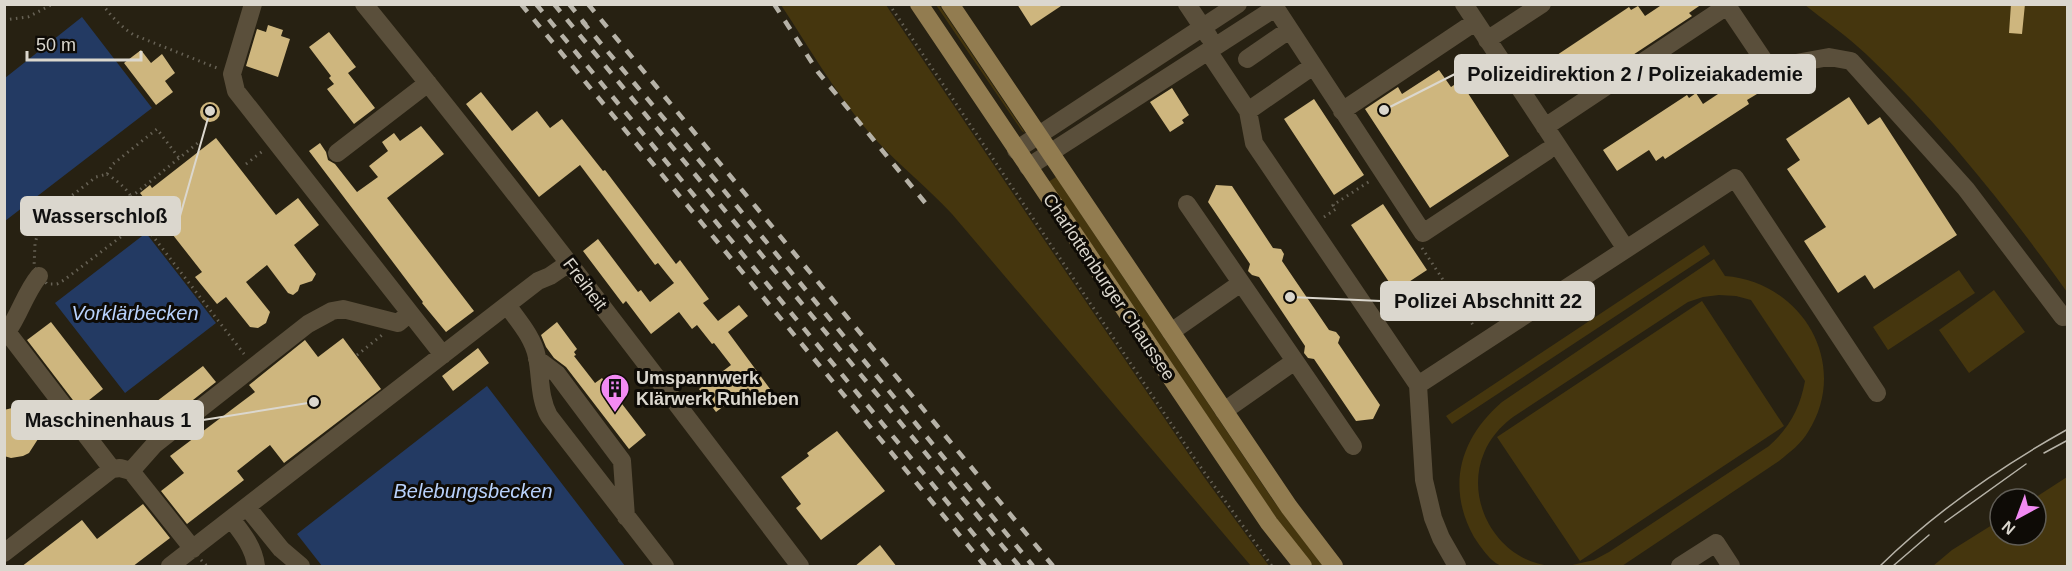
<svg xmlns="http://www.w3.org/2000/svg" width="2072" height="571" font-family="Helvetica,sans-serif">
	<style>
		.green { fill: #45360e }
		.water { fill: #233a63 }
		.building { fill: #ceb67e }
		.lines { fill: none; stroke-linecap: round; stroke-linejoin: round }
		.path { stroke: #676255; stroke-width: 3; stroke-dasharray: 1.5 4.5; stroke-linecap: butt }
		.minor { stroke: #5a4f3b; stroke-width: 18 }
		.major { stroke: #927c50; stroke-width: 18 }
		.tram { stroke: #b6b2a7; stroke-width: 1.5 }
		.rail { stroke: #b6b2a7; stroke-width: 4.5; stroke-dasharray: 10 10; stroke-linecap: butt }
		.labels { text-anchor: middle; dominant-baseline: central; stroke-width: 6; stroke-linejoin: round; paint-order: stroke }
		.street-label { font-size: 18px; fill: #dbd7ce; stroke: #0e0b06 }
		.poi-label { font-size: 18px; font-weight: bold; fill: #dbd7ce; stroke: #0e0b06; text-anchor: start }
		.water-label { font-size: 20px; font-style: italic; fill: #b8d1fb; stroke: #0e0b06 }
		.leader { fill: none; stroke: #dbd7ce; stroke-width: 2 }
		.callout-dot { fill: #dbd7ce; stroke: #0e0b06; stroke-width: 2 }
		.callout { fill: #dbd7ce; stroke: #dbd7ce; stroke-width: 2 }
		.callout-label { font-size: 20px; text-anchor: middle; font-weight: bold; fill: #111 }
	</style>
	<rect width="100%" height="100%" fill="#272112"/>
	<!-- green -->
	<path class="green" d="M781,5H886L1204,477L1269,566H1251L952,214C928,188 900,166 876,140C839,100 811,50 781,5Z
		M936,5H939L1025,133L1022,131Z
		M1805,5H2067V292C2007,208 1941,125 1866,54C1847,36 1825,21 1805,5Z
		M1056,177L1273,500L1323,566H1313L1289,537L1048,182Z
		M1704,245L1710,254L1452,424L1446,416Z
		M1714,259L1725,276C1802,282 1851,364 1808,432C1801,444 1790,452 1779,461L1622,566H1568L1594,560L1609,552L1769,446C1790,427 1800,408 1805,381L1751,300L1736,296L1719,295L1703,297L1688,302L1513,417C1500,427 1490,438 1484,453C1463,503 1500,563 1553,566C1541,567 1513,569 1502,566C1491,563 1480,546 1474,537C1446,487 1460,438 1502,402Z
		M1959,270L1975,293L1888,350L1873,327Z
		M1994,290L2025,332L1969,373L1939,330Z
		M1702,301L1784,426L1580,561L1497,437Z
		M2067,477V566H1933L1952,550L2000,520V535H2036V499H2033Z"/>
	<!-- water -->
	<path class="water" d="M82,17L152,108L5,221V78Z
		M146,233L216,323L125,393L55,303Z
		M487,386L625,566H322L297,534Z"/>
	<!-- building -->
	<path class="building" d="M1017,4H1064L1031,26Z
		M1663,4H1702L1689,13L1692,16L1607,72L1605,69L1598,73L1592,63L1559,84L1545,63L1629,7L1631,10L1638,6L1645,16Z
		M2011,4H2025L2022,34L2009,33Z
		M268,25L283,30L281,36L290,39L278,77L246,66L257,29L266,32Z
		M329,32L356,67L348,73L375,108L354,124L327,89L334,84L329,78L331,76L309,47Z
		M141,50L151,63L162,54L175,73L165,81L173,92L156,105L124,63Z
		M1439,70L1451,87L1460,81L1509,156L1430,208L1365,109L1398,87L1402,94Z
		M1745,76L1757,94L1747,100L1749,104L1665,159L1663,156L1656,161L1649,150L1617,171L1603,150L1687,95L1689,98L1696,93L1703,104Z
		M1172,88L1189,115L1182,120L1184,123L1170,132L1150,102Z
		M481,92L512,131L537,111L550,128L562,119L603,171L605,170L676,264L680,260L709,299L703,303L718,321L739,305L748,316L728,332L773,393L759,403L748,388L716,412L699,389L731,365L714,343L712,344L697,325L692,329L679,312L651,334L626,301L623,304L583,251L598,239L638,292L641,290L650,302L674,283L658,263L655,265L580,165L539,197L466,104Z
		M1849,97L1868,125L1880,117L1957,235L1874,289L1865,275L1838,293L1804,241L1826,227L1787,169L1800,160L1786,139Z
		M1314,99L1364,175L1334,195L1284,119Z
		M200 112a10 10 0 1 1 20 0a10 10 0 1 1-20 0Z
		M421,126L444,154L387,198L474,311L446,332L422,303L423,302L309,151L320,143L326,152L328,160L335,164L357,192L378,177L369,166L388,151L382,142L394,133L400,141Z
		M216,138L276,215L298,198L319,225L294,245L316,274L312,281L300,285L298,291L293,295L288,293L267,265L246,282L270,312L266,323L258,328L250,327L226,297L217,304L195,277L202,272L140,193L150,185L152,188Z
		M1216,185L1232,186L1273,248L1281,249L1284,254L1282,261L1329,330L1336,332L1340,337L1338,343L1380,405L1373,419L1356,421L1314,359L1308,358L1304,353L1305,346L1259,277L1252,275L1248,271L1250,264L1208,202Z
		M1383,204L1427,270L1395,291L1351,225Z
		M51,322L103,389L79,408L27,340Z
		M557,322L577,349L574,352L576,355L574,356L595,383L602,378L646,435L629,449L566,367L554,358L546,347L541,335Z
		M343,338L381,389L284,463L270,445L237,471L244,480L187,524L161,491L184,473L170,456L255,392L249,385L305,340L318,357Z
		M478,348L489,363L453,391L442,376Z
		M203,366L216,382L161,425L148,408Z
		M16,407L30,414L36,422L39,430L38,439L29,453L23,456L11,458L4,456V410Z
		M837,431L885,491L821,540L796,508L801,504L781,477L809,456L807,453Z
		M143,504L170,538L132,567H21L82,520L97,539Z
		M880,545L897,567H854Z"/>
	<g class="lines">
		<!-- path -->
		<path class="path" d="M102,4C112,17 121,27 134,35L217,68
			M889,4L1197,462L1272,566
			M4,20L28,17L53,4
			M246,164L264,150
			M107,174C134,192 145,209 122,236L64,280L57,284H47L34,267L35,244L40,224L49,213L96,177Z
			M107,174L113,164L157,129L179,158
			M131,197L199,142
			M135,217L149,231L244,354
			M1324,217L1336,209L1333,205L1370,181
			M1422,248L1475,328
			M357,355L382,335
			M201,560L207,566"/>
		<!-- minor -->
		<path class="minor" d="M253,4L232,74L236,91L443,355
			M364,4C514,188 657,378 800,566
			M1187,4L1209,37
			M1273,4L1423,233L1547,151
			M1464,4L1626,249
			M1726,4L1769,68L1829,57L1851,61L1966,189L2063,317
			M1487,40L1542,4
			M1208,51L1248,111L1254,143L1418,385L1424,480L1433,518L1441,538L1457,566
			M1247,59L1289,30
			M1248,111L1313,66
			M1342,111L1475,22
			M1545,127L1727,6
			M1016,150L1238,4
			M337,153L428,83
			M1028,167L1275,8
			M1187,204L1295,361
			M507,305C519,322 533,337 537,357C541,377 539,398 549,416L665,566
			M4,328L112,469
			M7,332C20,314 25,293 39,276
			M1171,332L1241,283
			M537,359L557,374L622,461L626,517
			M1418,385L1735,178L1877,393
			M1224,411L1295,361L1353,446
			M131,471L154,445L308,324L332,311L343,309L398,323L410,313
			M247,507L281,549L301,566
			M232,520C243,534 254,548 256,566
			M4,553L112,469L120,468L131,471L193,549
			M170,566L538,281L550,276L569,263
			M1680,566L1716,543L1731,566"/>
		<!-- major -->
		<path class="major" d="M919,4L1269,523L1303,566
			M950,4L1289,507L1334,566"/>
		<!-- tram -->
		<path class="tram" d="M2044,453L2068,440
			M1945,522L2026,464
			M1880,566C1935,512 2000,467 2068,429
			M1893,566L1929,535"/>
		<!-- rail -->
		<path class="rail" d="M521,4L985,566
			M536,4L1000,566
			M554,4L1019,566
			M569,4L586,25
			M588,4L1053,566
			M774,4L818,72L927,205
			M582,21L703,165L1033,566"/>
	</g>
	<!-- icons -->
	<defs>
		<g id="building-pin" transform="scale(1.5)"><path d="M0 17L-7.5 6A9.5 9.5 0 1 1 7.5 6Z" fill="#f28af3" stroke="#0e0b06"/><path d="M-4-6H4V6H1V3H-1V6H-4ZM-2.5-4.3h1.7v1.8h-1.7ZM.8-4.3h1.7v1.8H.8ZM-2.5-1h1.7V.8h-1.7ZM.8-1h1.7V.8H.8Z" fill="#111"/></g>
	</defs>
	<g fill-rule="evenodd">
		<use href="#building-pin" x="615" y="388"/>
	</g>
	<g class="labels">
		<!-- street labels -->
		<g class="street-label">
			<text transform="translate(585 284) rotate(53)">Freiheit</text>
			<text transform="translate(1109 287) rotate(56)">Charlottenburger Chaussee</text>
		</g>
		<!-- poi labels -->
		<g class="poi-label">
			<text x="636" y="378">Umspannwerk<tspan x="636" dy="21">Klärwerk Ruhleben</tspan></text>
		</g>
		<!-- water labels -->
		<g class="water-label">
			<text x="135" y="313">Vorklärbecken</text>
			<text x="473" y="491">Belebungsbecken</text>
		</g>
	</g>
	<!-- callouts -->
	<path class="leader" d="M1384 110L1455 74M210 111L180 216M1290 297L1381 301M314 402L203 420"/>
	<g class="callout-dot">
		<circle cx="1384" cy="110" r="6"/>
		<circle cx="210" cy="111" r="6"/>
		<circle cx="1290" cy="297" r="6"/>
		<circle cx="314" cy="402" r="6"/>
	</g>
	<g class="callout">
		<rect x="1455" y="55" width="360" height="38" rx="6"/>
		<rect x="21" y="197" width="159" height="38" rx="6"/>
		<rect x="1381" y="282" width="213" height="38" rx="6"/>
		<rect x="12" y="401" width="191" height="38" rx="6"/>
	</g>
	<g class="callout-label">
		<text x="1635" y="81">Polizeidirektion 2 / Polizeiakademie</text>
		<text x="100" y="223">Wasserschloß</text>
		<text x="1488" y="308">Polizei Abschnitt 22</text>
		<text x="108" y="427">Maschinenhaus 1</text>
	</g>
	<!-- border -->
	<rect width="2072" height="571" fill="none" stroke="#dbd7ce" stroke-width="12"/>
	<!-- north arrow -->
	<g transform="translate(2018 517) rotate(221)"><circle r="28" fill="#0e0b06" stroke="#605d56" stroke-width="1.5"/>
	<path d="M0-4.5L10 22L0 15L-10 22Z" fill="#f28af3"/>
	<text y="-9" font-size="16" font-weight="bold" text-anchor="middle" fill="#dbd7ce">N</text>
	</g>
	<!-- scale -->
	<path d="M27 51v9h114v-9" fill="none" stroke="#dbd7ce" stroke-width="3"/>
	<text x="36" y="51" font-size="18" fill="#dbd7ce" stroke="#0e0b06" stroke-width="4.5" paint-order="stroke">50 m</text>
</svg>
